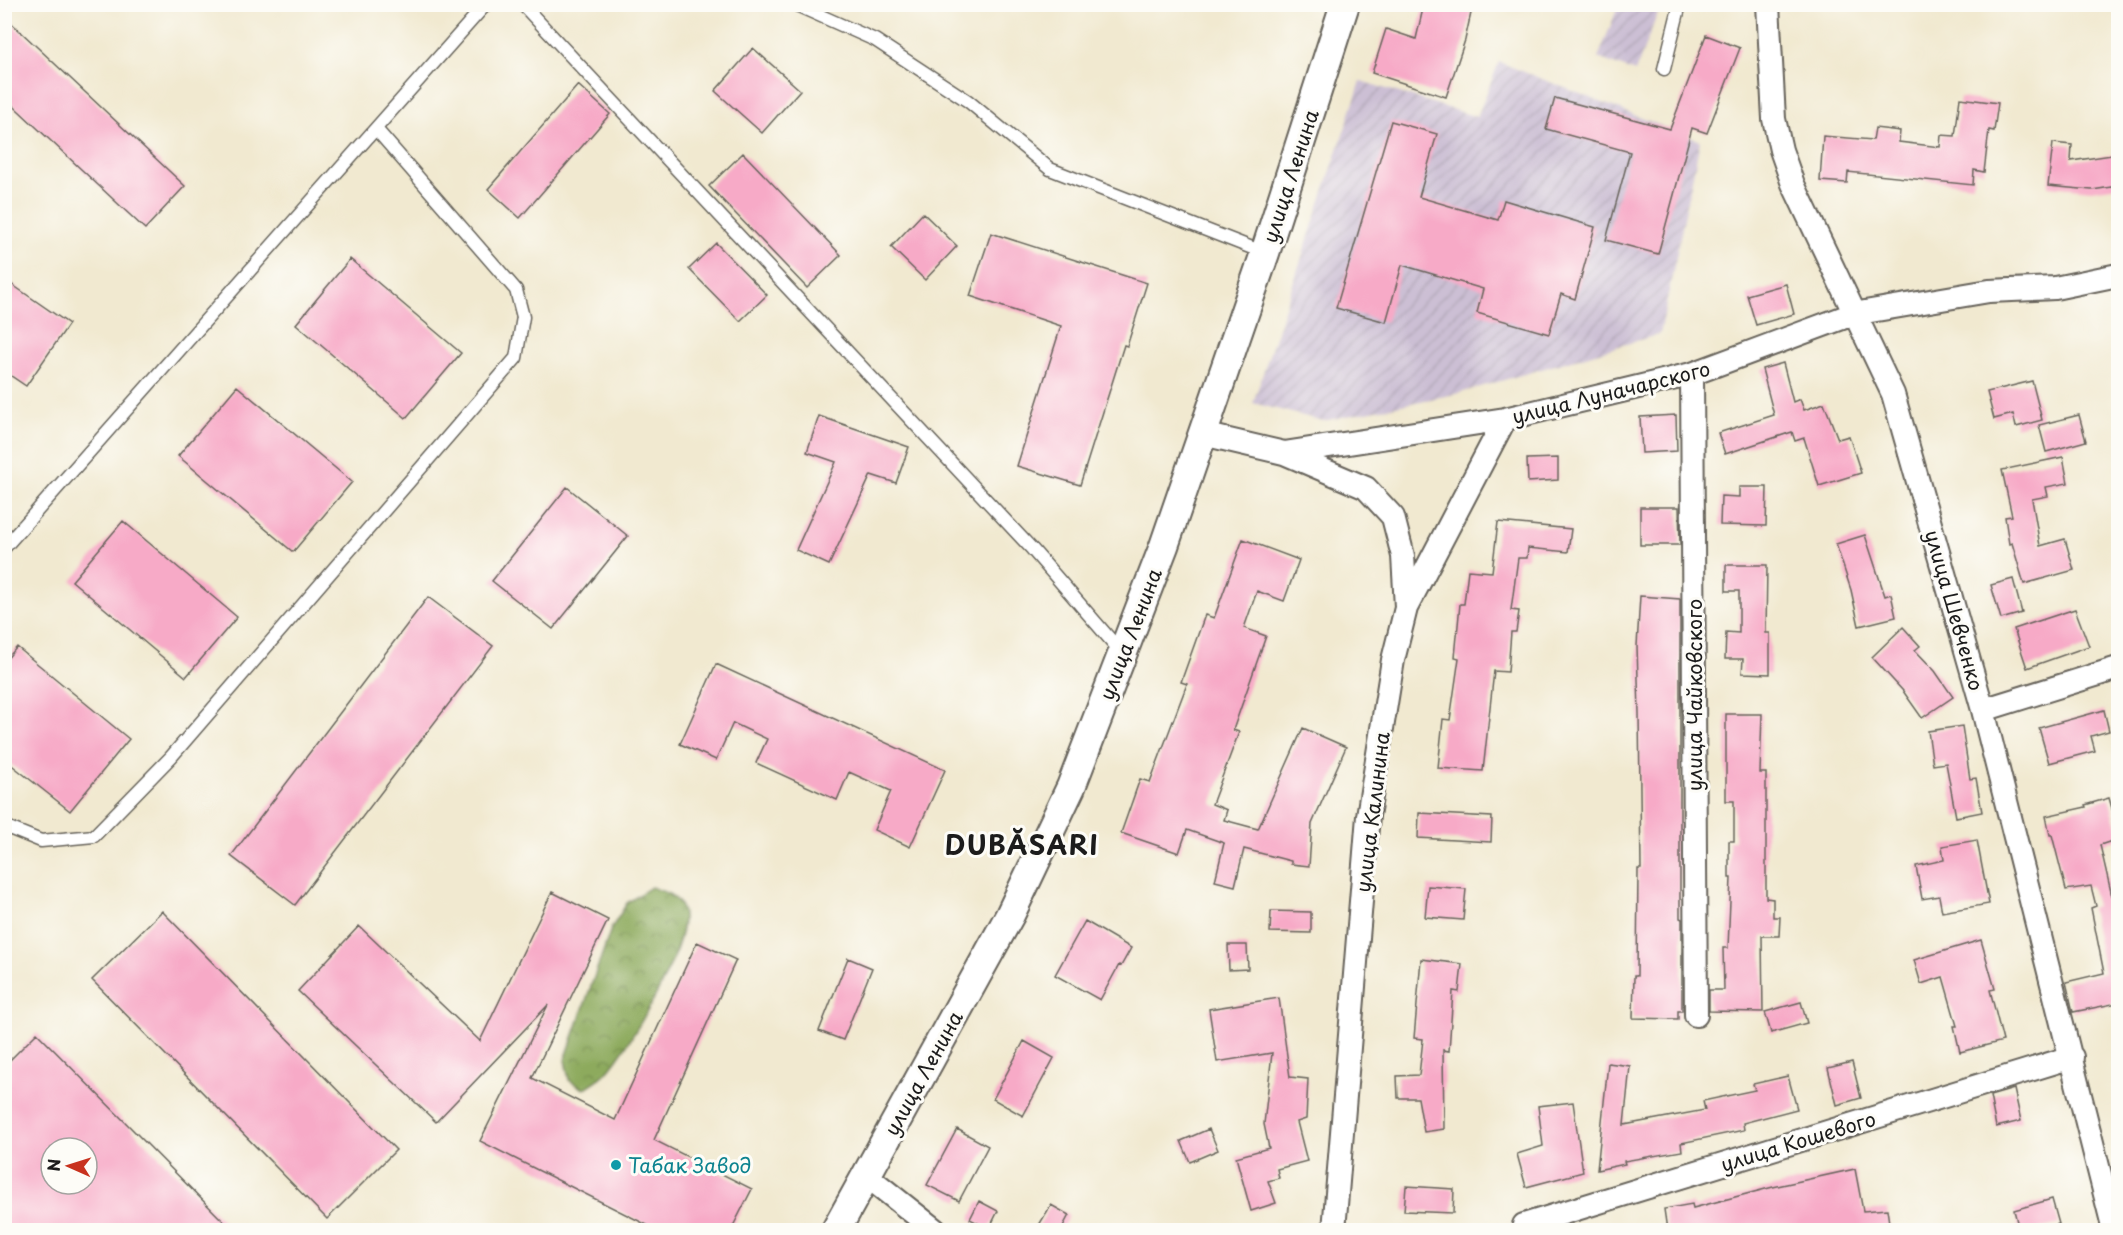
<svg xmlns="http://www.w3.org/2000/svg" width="2123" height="1235" font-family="'Playpen Sans',sans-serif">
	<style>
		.industrial { fill: url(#industrial-furrows) }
		.forest { fill: url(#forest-crowns); stroke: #54633c; stroke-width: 1.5 }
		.building { fill: #f7aac7; fill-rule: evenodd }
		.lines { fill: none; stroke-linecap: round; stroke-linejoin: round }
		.service-casing { stroke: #67645b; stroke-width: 15 }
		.minor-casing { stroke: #67645b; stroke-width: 26 }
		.tertiary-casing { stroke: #67645b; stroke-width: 32 }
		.service { stroke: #fff; stroke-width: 12 }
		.minor { stroke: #fff; stroke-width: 22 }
		.tertiary { stroke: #fff; stroke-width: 28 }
		.culture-dot { fill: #0f9aa8; stroke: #fdfcf7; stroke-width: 2 }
		.labels { text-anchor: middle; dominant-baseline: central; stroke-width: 6; stroke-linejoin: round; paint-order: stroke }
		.street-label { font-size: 20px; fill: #1c1c1c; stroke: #fdfcf7 }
		.culture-label { font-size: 20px; fill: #0d838f; stroke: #fdfcf7; text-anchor: start }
		.district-label { font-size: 26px; font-weight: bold; letter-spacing: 1.5px; fill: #1c1c1c; stroke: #fdfcf7 }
	</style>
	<defs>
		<pattern id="industrial-furrows" width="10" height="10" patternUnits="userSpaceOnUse" patternTransform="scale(1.5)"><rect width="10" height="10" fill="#ccbfd4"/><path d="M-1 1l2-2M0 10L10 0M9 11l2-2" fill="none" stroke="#afa4b5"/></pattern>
		<pattern id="forest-crowns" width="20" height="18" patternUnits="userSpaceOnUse" patternTransform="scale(1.5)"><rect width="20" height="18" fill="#8daa5d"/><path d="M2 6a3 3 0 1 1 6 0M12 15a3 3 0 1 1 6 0" fill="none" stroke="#728a4c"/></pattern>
	</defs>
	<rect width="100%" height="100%" fill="#fdfcf7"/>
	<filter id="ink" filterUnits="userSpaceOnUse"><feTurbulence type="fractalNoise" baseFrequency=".0167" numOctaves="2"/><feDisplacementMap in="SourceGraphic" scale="12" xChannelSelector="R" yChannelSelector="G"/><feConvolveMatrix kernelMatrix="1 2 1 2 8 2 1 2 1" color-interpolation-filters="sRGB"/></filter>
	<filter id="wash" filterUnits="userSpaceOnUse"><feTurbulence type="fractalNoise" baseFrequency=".008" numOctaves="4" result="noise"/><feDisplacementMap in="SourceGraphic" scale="24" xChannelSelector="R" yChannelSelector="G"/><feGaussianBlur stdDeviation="1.35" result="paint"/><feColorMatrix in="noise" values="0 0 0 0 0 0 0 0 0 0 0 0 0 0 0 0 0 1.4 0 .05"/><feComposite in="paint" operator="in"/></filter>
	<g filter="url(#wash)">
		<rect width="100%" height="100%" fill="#f1e9d0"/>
		<!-- industrial -->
		<path class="industrial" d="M1619,4L1661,5L1635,72L1598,58Z
			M1499,62L1700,141L1660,334L1460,393L1323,421L1253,403L1361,81L1477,117Z"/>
		<!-- forest -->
		<path class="forest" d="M651,887C663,891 676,895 681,907C695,938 629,1048 606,1073C600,1079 591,1084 584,1089L569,1080L565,1060L611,929L627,903Z"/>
		<g id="blocks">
			<!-- building -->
			<path class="building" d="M1424,4H1473L1465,40L1446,97L1372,73L1386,29L1416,39Z
				M4,16L185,186L145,229L4,97Z
				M1706,35L1740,48L1707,133L1692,128L1658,254L1606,240L1630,152L1546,129L1555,98L1670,129Z
				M753,48L800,90L762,133L715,91Z
				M578,85L610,114L520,218L488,189Z
				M1960,98L1998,103L1994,131L1989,130L1984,172L1974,170L1973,185L1848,172L1847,183L1820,181L1823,136L1873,140L1875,128L1900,131L1899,142L1940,147L1941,135L1955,136Z
				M1391,121L1437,134L1419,197L1498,220L1504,200L1595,227L1575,299L1561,294L1549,334L1477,313L1483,289L1402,265L1386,322L1336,308Z
				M2053,143L2072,145L2071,161L2118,154V186L2092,190L2048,186Z
				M743,153L841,255L807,288L709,186Z
				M923,213L957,246L925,280L891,247Z
				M991,233L1147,283L1127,346L1124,345L1080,485L1017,466L1061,326L970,296Z
				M716,243L767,295L740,321L689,269Z
				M350,259L461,353L406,418L296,324Z
				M4,279L69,324L26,386L4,371Z
				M1786,284L1794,314L1756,325L1747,295Z
				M1783,363L1793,402L1800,399L1804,410L1824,403L1838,439L1849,436L1861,473L1819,486L1804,438L1795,441L1792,432L1725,454L1718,433L1774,415L1762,369Z
				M2032,381L2042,420L2016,427L2013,414L1994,419L1987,392Z
				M237,386L352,482L293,552L178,456Z
				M1676,415L1677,451L1642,453L1640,417Z
				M2079,415L2086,441L2046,452L2039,425Z
				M819,416L909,447L896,483L871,475L829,565L796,550L836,462L807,452Z
				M2063,457L2068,483L2046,487L2048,496L2032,499L2040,546L2065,539L2074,570L2024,584L2012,543L2009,544L2005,517L2012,516L2002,470Z
				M1558,458V480L1528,482L1527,459Z
				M567,487L628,536L553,629L492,581Z
				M1739,487H1767L1766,526L1720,525L1721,496L1739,497Z
				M1640,507H1679L1680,545H1640Z
				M123,521L237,617L186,677L72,581Z
				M1498,522L1571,529L1568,552L1528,548L1527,558H1518L1511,610L1519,611L1516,632H1511L1508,672L1494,671L1483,771L1438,768L1443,719L1450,720L1459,658L1455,657L1460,604H1464L1468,570L1492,572Z
				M1865,535L1885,596L1891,594L1896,617L1859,626L1851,590L1836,544Z
				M1243,539L1299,560L1284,601L1257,591L1244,628L1266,636L1233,730L1239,732L1212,804L1227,810L1224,820L1258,829L1303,728L1346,747L1312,824L1309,866L1291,864V861L1244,849L1235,886L1215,881L1224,843L1187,830L1179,853L1121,833L1140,779L1150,782L1187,684L1181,682L1205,615L1214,618Z
				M1726,565H1767L1766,633H1770V674L1742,673L1743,659H1725L1726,632L1739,633V591H1726Z
				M2013,579L2022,613L2001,619L1991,585Z
				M1640,596L1680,599V918L1682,919V1011H1678V1019L1633,1018L1634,976H1637L1638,869H1641L1639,713L1637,646Z
				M428,597L493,646L295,905L231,856Z
				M2075,609L2089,646L2027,668L2014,629Z
				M1903,627L1920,646L1915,650L1935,671L1953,697L1922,718L1903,691L1872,657Z
				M17,647L129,739L70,811L4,759V662Z
				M716,664L945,770L910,847L874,830L891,791L849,772L837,800L756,763L767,739L733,723L716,760L680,744Z
				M2104,710L2109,731L2091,736L2095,751L2049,763L2039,728Z
				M1726,714H1762L1760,773H1766V898L1773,899V917H1780L1779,936H1762L1763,1012L1709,1011V990H1724L1723,948H1728L1731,878H1729V841H1734V801H1726Z
				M1962,726L1970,779L1976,778L1982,812L1956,817L1946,763L1933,765L1928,731Z
				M2109,798L2118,829V839L2100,845L2118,922V1003L2073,1012L2066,982L2104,973L2091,908L2096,906L2091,886L2066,890L2052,835H2050L2046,816L2086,807L2085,805Z
				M1419,813L1492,817L1491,842L1418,838Z
				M1977,840L1989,904L1942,912L1939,896L1922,899L1916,866L1944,860L1942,846Z
				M1428,886L1466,889L1463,920L1425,917Z
				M552,892L608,920L532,1078L615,1120L697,942L736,960L654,1140L752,1189L731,1230H657L480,1141L548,1005L436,1122L298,991L359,926L480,1041Z
				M162,911L396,1150L327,1219L92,980Z
				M1271,911L1311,912V933L1270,932Z
				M1085,921L1131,948L1121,966L1119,965L1100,1000L1055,975Z
				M1981,940L1995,989L1990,990L2003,1041L1960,1052L1954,1026H1957L1943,977L1921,984L1914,960Z
				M1228,945H1247L1248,969L1229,970Z
				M848,958L872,968L843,1040L819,1031Z
				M1421,959L1462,964L1459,992L1453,991L1449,1051L1443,1050L1444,1129L1424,1132L1418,1098H1398L1397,1076L1419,1075L1423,1039L1414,1038Z
				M1279,998L1290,1077L1308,1079L1306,1119L1297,1122L1307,1161L1277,1169L1279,1178L1268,1181L1276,1203L1251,1211L1236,1157L1269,1148L1264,1124L1272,1053L1217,1062L1209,1009Z
				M1801,1002L1807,1023L1771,1033L1765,1012Z
				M37,1033L232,1230H4V1066ZM51,1148H87V1184H51Z
				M1024,1041L1054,1058L1023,1116L993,1099Z
				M1852,1062L1861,1098L1837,1105L1828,1068Z
				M1608,1063L1630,1066L1624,1125L1705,1110L1703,1101L1755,1090L1753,1084L1788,1076L1797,1109L1743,1123L1744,1130L1681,1143L1682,1151L1624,1161L1625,1164L1597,1170Z
				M2014,1089L2021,1121L1996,1127L1990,1096Z
				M1573,1102L1583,1172L1526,1187L1517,1154L1543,1146L1538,1106Z
				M957,1129L988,1146L959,1201L927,1185Z
				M1209,1129L1218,1150L1190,1162L1181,1141Z
				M1855,1169L1863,1211L1887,1209L1890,1230H1667L1664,1209L1692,1204L1693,1208L1773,1187Z
				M1406,1186L1454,1189L1453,1213L1404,1211Z
				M2052,1199L2059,1224L2035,1230H2019L2014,1210Z
				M979,1201L998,1211L989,1229L970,1219Z
				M1051,1205L1069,1215L1061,1230H1036Z"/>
		</g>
	</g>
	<g filter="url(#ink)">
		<use href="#blocks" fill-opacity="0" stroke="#67645b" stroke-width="1.5"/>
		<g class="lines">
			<!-- service casing -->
			<g class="service-casing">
				<path id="service" d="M522,4L1032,549L1122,653
					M794,4L875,40L968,101L1050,169L1265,253
					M1664,69L1680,4
					M4,548L486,4
					M4,826L41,841L94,836L171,757L516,358L523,317L516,290L376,129"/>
			</g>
			<!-- minor casing -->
			<g class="minor-casing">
				<path id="minor" d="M1768,4L1774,119L1781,150L1793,184L1893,394L1983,710L2114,1230
					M1692,374L1696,1015
					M1203,434L1284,453L1505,419L1692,374L1853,314L1989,291L2055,288L2118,275
					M1284,453L1366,488L1393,517L1403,556L1406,607
					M1983,710L2118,668
					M867,1176L935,1230
					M1524,1225L2072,1057
					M1334,1230L1368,816L1393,660L1406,608L1505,419"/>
			</g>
			<!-- tertiary casing -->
			<g class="tertiary-casing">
				<path id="tertiary" d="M836,1230L1010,915L1071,787L1164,546L1265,253L1345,4"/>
			</g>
			<!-- service -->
			<use href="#service" class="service"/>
			<!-- minor -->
			<use href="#minor" class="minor"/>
			<!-- tertiary -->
			<use href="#tertiary" class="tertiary"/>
		</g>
	</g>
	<!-- markers -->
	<circle class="culture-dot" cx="616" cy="1165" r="6"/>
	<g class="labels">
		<!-- street labels -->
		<g class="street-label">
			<text transform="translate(1290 176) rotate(-72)">улица Ленина</text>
			<text transform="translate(1611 392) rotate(-14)">улица Луначарского</text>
			<text transform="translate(1955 610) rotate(74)">улица Шевченко</text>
			<text transform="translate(1130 634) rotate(-69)">улица Ленина</text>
			<text transform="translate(1694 695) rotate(-90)">улица Чайковского</text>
			<text transform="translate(1372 812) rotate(-83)">улица Калинина</text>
			<text transform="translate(923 1073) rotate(-61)">улица Ленина</text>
			<text transform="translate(1798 1141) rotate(-17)">улица Кошевого</text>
		</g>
		<!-- culture labels -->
		<g class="culture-label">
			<text x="628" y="1165">Табак Завод</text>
		</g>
		<!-- district labels -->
		<g class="district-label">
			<text x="1022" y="844">DUBĂSARI</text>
		</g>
	</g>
	<!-- margin -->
	<rect width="2123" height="1235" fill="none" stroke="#fdfcf7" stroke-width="24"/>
	<!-- north arrow -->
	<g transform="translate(69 1166) rotate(273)"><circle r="28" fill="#fdfcf7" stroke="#a3a29f" stroke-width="1.5"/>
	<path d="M0-4.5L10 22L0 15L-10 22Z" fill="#c8321e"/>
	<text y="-9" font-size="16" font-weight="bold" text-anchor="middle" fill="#1c1c1c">N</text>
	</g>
</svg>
